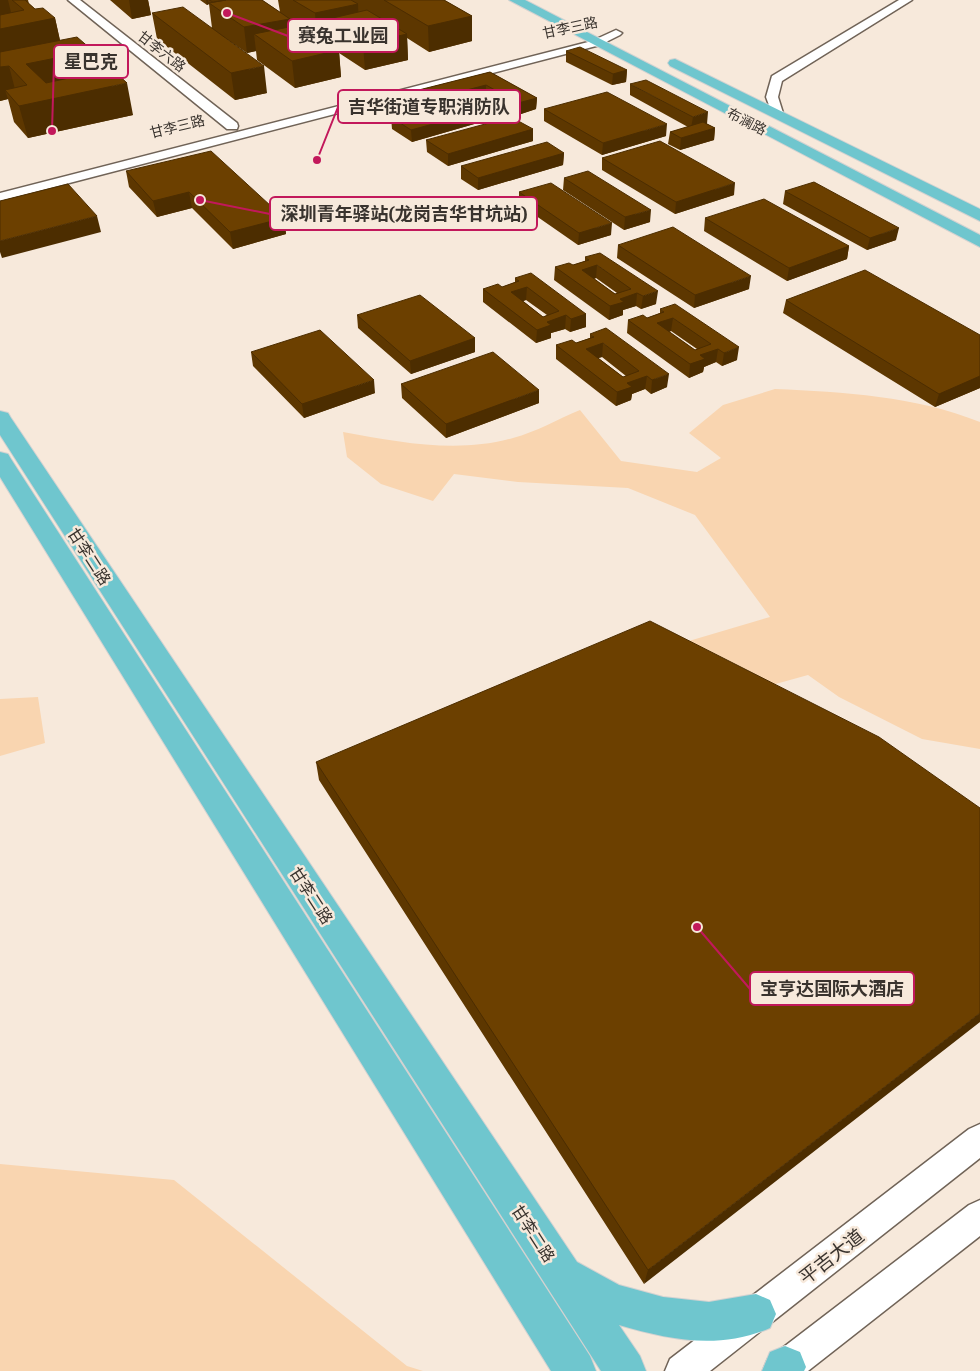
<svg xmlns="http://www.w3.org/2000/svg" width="980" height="1371" font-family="'Exo 2','Noto Sans SC',sans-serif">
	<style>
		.green { fill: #f9d5b0 }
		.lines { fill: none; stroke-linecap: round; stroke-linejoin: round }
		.minor-casing { stroke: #706357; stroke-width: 3 }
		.major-casing { stroke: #d3d2d1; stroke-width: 2 }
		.minor { fill: #fff; fill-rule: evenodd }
		.major { fill: #6fc6ce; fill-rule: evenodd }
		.wall { fill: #5d3700; fill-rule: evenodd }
		.shaded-wall { fill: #4c2d00 }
		.building { fill: #6c4000; stroke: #4c2d00; fill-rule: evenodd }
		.labels { text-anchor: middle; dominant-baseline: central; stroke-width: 5; stroke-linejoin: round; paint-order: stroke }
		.far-street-label { font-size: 14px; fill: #39332e; stroke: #f7e9db }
		.street-label { font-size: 16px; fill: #39332e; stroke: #f7e9db }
		.near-street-label { font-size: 19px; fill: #39332e; stroke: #f7e9db }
		.leader { fill: none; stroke: #c2185b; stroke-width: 2 }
		.callout-dot { fill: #c2185b; stroke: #f7e9db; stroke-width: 2 }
		.callout { fill: #f7e9db; stroke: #c2185b; stroke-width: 2 }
		.callout-label { font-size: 18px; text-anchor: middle; font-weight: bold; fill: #39332e }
	</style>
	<rect width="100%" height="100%" fill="#f7e9db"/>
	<!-- green -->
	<path class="green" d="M775,389C844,392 915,396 980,422V749L922,739L839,697L808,675L757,689L672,646L770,617L695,515L628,488L518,482L454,474L433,501L381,484L347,457L343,432C399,442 457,454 513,438C536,432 558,419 580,410L621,461L697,472L721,458L689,433L723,405Z
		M38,697L45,743L0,756V699Z
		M0,1164L174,1180L407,1366L423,1371H0Z"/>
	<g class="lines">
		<!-- minor casing -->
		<g class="minor-casing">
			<path id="minor" d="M68,0H80L237,123L238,126L237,129H227Z
				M899,0H912L782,81L778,97L783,113L781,116H773L766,97L772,76Z
				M616,30L622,33L620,35L600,45L0,201V193L592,41Z
				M980,1124V1158L710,1371H665L670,1359L969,1129Z
				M980,1200V1236L808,1371H763L768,1359L969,1205Z"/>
		</g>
		<!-- major casing -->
		<g class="major-casing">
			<path id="major" d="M509,0H525L980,235V247Z
				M675,59L980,209V221L670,66L668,63L670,60Z
				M0,411L8,413L11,418L577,1262L619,1285L663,1297L709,1302L756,1294L770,1300L776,1314L770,1328C718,1350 671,1340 619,1325L640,1356L646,1371H601L0,435Z
				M0,452L8,454L11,459L590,1356L596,1371H551L0,477Z
				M785,1346L800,1352L806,1367L804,1371H762L770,1352Z"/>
		</g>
		<!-- minor -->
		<use href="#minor" class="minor"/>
		<!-- major -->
		<use href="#major" class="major"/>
	</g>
	<!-- wall -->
	<path class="wall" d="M0,0H28L29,4L35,9L55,18L60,41L95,63L133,115L28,138L14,122L8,99L0,101Z
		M110,0H148L151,15L132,19Z
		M200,0H262L280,12L278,0H444L472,16V41L429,52L407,38L408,60L365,70L339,53L341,77L295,88L257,60L256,51L247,53L225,38L267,93L235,100L157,39L152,13L212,28L209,4L207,5ZM290,22L296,26L291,27ZM326,37V42L320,38Z
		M566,51L627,70L626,82L612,85L566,62Z
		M490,72L537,98L536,109L518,115L486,96L480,98L495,107V118L412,142L392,129L391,117L405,114L395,108V96Z
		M630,84L715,128L714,140L680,150L668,144L670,132L688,127L630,95Z
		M544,109L666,136L602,155L544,121Z
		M533,129V141L448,166L427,152L426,140Z
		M564,153L563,165L478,190L461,179V166Z
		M602,158L734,195L675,214L602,170Z
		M126,171L284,218L286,234L233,249L192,208L157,217L129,187Z
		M564,178L650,222L624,230L563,190Z
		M785,191L896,240L867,250L783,204Z
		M519,192L611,235L578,245L519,204Z
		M705,218L849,246L847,259L787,281L704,231Z
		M618,245L749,289L694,308L617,258Z
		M585,257L656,304L641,309L636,306L623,310V315L609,320L554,280L555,267L573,265L585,261ZM596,278L617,293L615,294L594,279Z
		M515,278L586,314V327L570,332L565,329L551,333V338L536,343L483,302V289L502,287L515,282ZM526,300L547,315L543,317L523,301Z
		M786,300L980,335V388L935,407L783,313Z
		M660,309L737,360L722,366L716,362L704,367L703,372L689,378L627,333L628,320L647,318L660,313ZM671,331L697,349L695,350L669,332Z
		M357,315L475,338V352L411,374L358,328Z
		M590,334L667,387L651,394L645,389L632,394L631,400L616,406L556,359V345L576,343L590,338ZM602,357L626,376L623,377L598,358Z
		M251,352L375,393L304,418L253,366Z
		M401,384L539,403L446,438L402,398Z
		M879,737L644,1284L319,780L316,762Z"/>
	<!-- shaded-wall -->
	<path class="shaded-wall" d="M0,0H8L14,25L0,28Z
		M129,0H148L151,15L132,19Z
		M206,0H208L209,4L207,5Z
		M358,4L359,29L324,20L326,37L317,39L315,13Z
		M472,16V41L429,52L428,26Z
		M55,18L62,49L0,61V29Z
		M290,19L292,44L254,34L256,51L247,53L244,27Z
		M407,34L408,60L365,70L363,44Z
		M92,50L98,81L92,73L82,52Z
		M339,50L341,77L295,88L292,61Z
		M71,55L78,86L34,96L26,64Z
		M9,66L17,97L5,90L8,99L0,101V67Z
		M264,66L267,93L235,100L231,73Z
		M627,70L626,82L612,85L613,74Z
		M127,83L133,115L28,138L19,106Z
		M486,85V96L410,117L409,105Z
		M537,98L536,109L518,115V103Z
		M495,107V118L412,142L411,130Z
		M708,112L707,124L691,128L693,117Z
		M667,124L666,136L602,155L603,143Z
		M715,128L714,140L680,150L681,138Z
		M533,129V141L448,166V154Z
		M564,153L563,165L478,190V178Z
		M735,183L734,195L675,214L676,202Z
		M189,192L192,208L157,217L153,201Z
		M651,210L650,222L624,230L625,217Z
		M97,216L101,232L2,258L0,252V241Z
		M284,218L286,234L233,249L230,232Z
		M612,223L611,235L578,245L579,233Z
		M899,228L896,240L867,250L870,238Z
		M849,246L847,259L787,281L789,268Z
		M597,265L596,278L581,283L582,270Z
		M751,276L749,289L694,308L695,295Z
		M527,287L526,300L511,305V292Z
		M658,291L656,304L641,309L643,296Z
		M637,293L636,306L623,310V315L609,320L610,306L620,299Z
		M586,314V327L570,332L571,319Z
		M566,315L565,329L551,333V338L536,343L537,330L547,322Z
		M673,318L671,331L656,337L657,323Z
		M475,338V352L411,374L410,361Z
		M603,343L602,357L585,362L586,349Z
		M739,347L737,360L722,366L724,353Z
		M718,349L716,362L704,367L703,372L689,378L690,364L700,355Z
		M669,374L667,387L651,394L652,380Z
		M647,376L645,389L632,394L631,400L616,406L617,392L627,383Z
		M980,376V388L935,407L939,394Z
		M374,380L375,393L304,418L302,404Z
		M539,390V403L446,438V424Z
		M980,1013V1022L644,1284L648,1270Z"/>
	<!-- building -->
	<path class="building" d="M12,0H25L35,9L43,8L55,18L0,29V15L24,10Z
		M209,0H226L213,2Z
		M226,0H262L290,19L244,27L209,3Z
		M293,0H351L358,4L315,13Z
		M384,0H444L472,16L428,26Z
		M183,7L264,66L231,73L152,13Z
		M367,10L407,34L363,44L324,20Z
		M299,25L339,50L292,61L254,34Z
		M77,37L92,50L82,52L104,72L113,70L127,83L19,106L5,90L27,85L9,66L0,67V52ZM71,55L92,73L46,83L26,64Z
		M580,47L627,70L613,74L566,51Z
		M490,72L537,98L518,103L486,85L409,105L395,96Z
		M646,80L708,112L693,117L630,84Z
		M607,92L667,124L603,143L544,109Z
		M474,95L495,107L411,130L391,117Z
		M511,117L533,129L448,154L426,140Z
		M703,122L715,128L681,138L670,132Z
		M660,141L735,183L676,202L602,158Z
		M547,142L564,153L478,178L461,166Z
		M211,151L284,218L230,232L189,192L153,201L126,171Z
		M588,171L651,210L625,217L564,178Z
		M814,182L899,228L870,238L785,191Z
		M551,183L612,223L579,233L519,192Z
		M68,184L97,216L0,241V201Z
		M764,199L849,246L789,268L705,218Z
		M673,227L751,276L695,295L618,245Z
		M600,253L658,291L643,296L637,293L620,299L624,302L610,306L555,267L569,263L573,265L589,260L585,257ZM597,265L631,289L615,294L582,270Z
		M865,270L980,335V376L939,394L786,300Z
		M531,273L586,314L571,319L566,315L547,322L551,325L537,330L483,289L498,284L502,287L519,281L515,278ZM527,287L559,311L543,317L511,292Z
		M420,295L475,338L410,361L357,315Z
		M675,304L739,347L724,353L718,349L700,355L705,359L690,364L628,320L643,315L647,318L664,312L660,309ZM673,318L711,344L695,350L657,323Z
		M606,328L669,374L652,380L647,376L627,383L632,387L617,392L556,345L572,340L576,343L594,337L590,334ZM603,343L639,371L623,377L586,349Z
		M320,330L374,380L302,404L251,352Z
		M493,352L539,390L446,424L401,384Z
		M650,621L879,737L980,808V1013L648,1270L316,762Z"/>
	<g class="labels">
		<!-- far-street labels -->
		<g class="far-street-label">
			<text transform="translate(570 27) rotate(-12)">甘李三路</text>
			<text transform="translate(162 51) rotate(38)">甘李六路</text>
			<text transform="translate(747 121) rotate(27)">布澜路</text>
			<text transform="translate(177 126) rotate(-14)">甘李三路</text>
		</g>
		<!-- street labels -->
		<g class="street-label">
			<text transform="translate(90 556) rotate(57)">甘李二路</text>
			<text transform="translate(312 895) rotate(57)">甘李二路</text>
			<text transform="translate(534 1233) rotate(57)">甘李二路</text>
		</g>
		<!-- near-street labels -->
		<g class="near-street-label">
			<text transform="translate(831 1256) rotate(-38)">平吉大道</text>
		</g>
	</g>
	<!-- callouts -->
	<path class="leader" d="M227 13L288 36M52 131L54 62M317 160L338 107M200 200L270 214M697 927L750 989"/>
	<g class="callout-dot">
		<circle cx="227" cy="13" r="5"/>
		<circle cx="52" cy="131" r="5"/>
		<circle cx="317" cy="160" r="5"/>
		<circle cx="200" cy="200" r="5"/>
		<circle cx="697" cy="927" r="5"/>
	</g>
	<g class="callout">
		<rect x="288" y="19" width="110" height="33" rx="5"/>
		<rect x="54" y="45" width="74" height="33" rx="5"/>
		<rect x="338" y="90" width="182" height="33" rx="5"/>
		<rect x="270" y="197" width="267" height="33" rx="5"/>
		<rect x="750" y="972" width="164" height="33" rx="5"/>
	</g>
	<g class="callout-label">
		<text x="343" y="42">赛兔工业园</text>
		<text x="91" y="68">星巴克</text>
		<text x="429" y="113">吉华街道专职消防队</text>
		<text x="404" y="220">深圳青年驿站(龙岗吉华甘坑站)</text>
		<text x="832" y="995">宝亨达国际大酒店</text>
	</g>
</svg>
